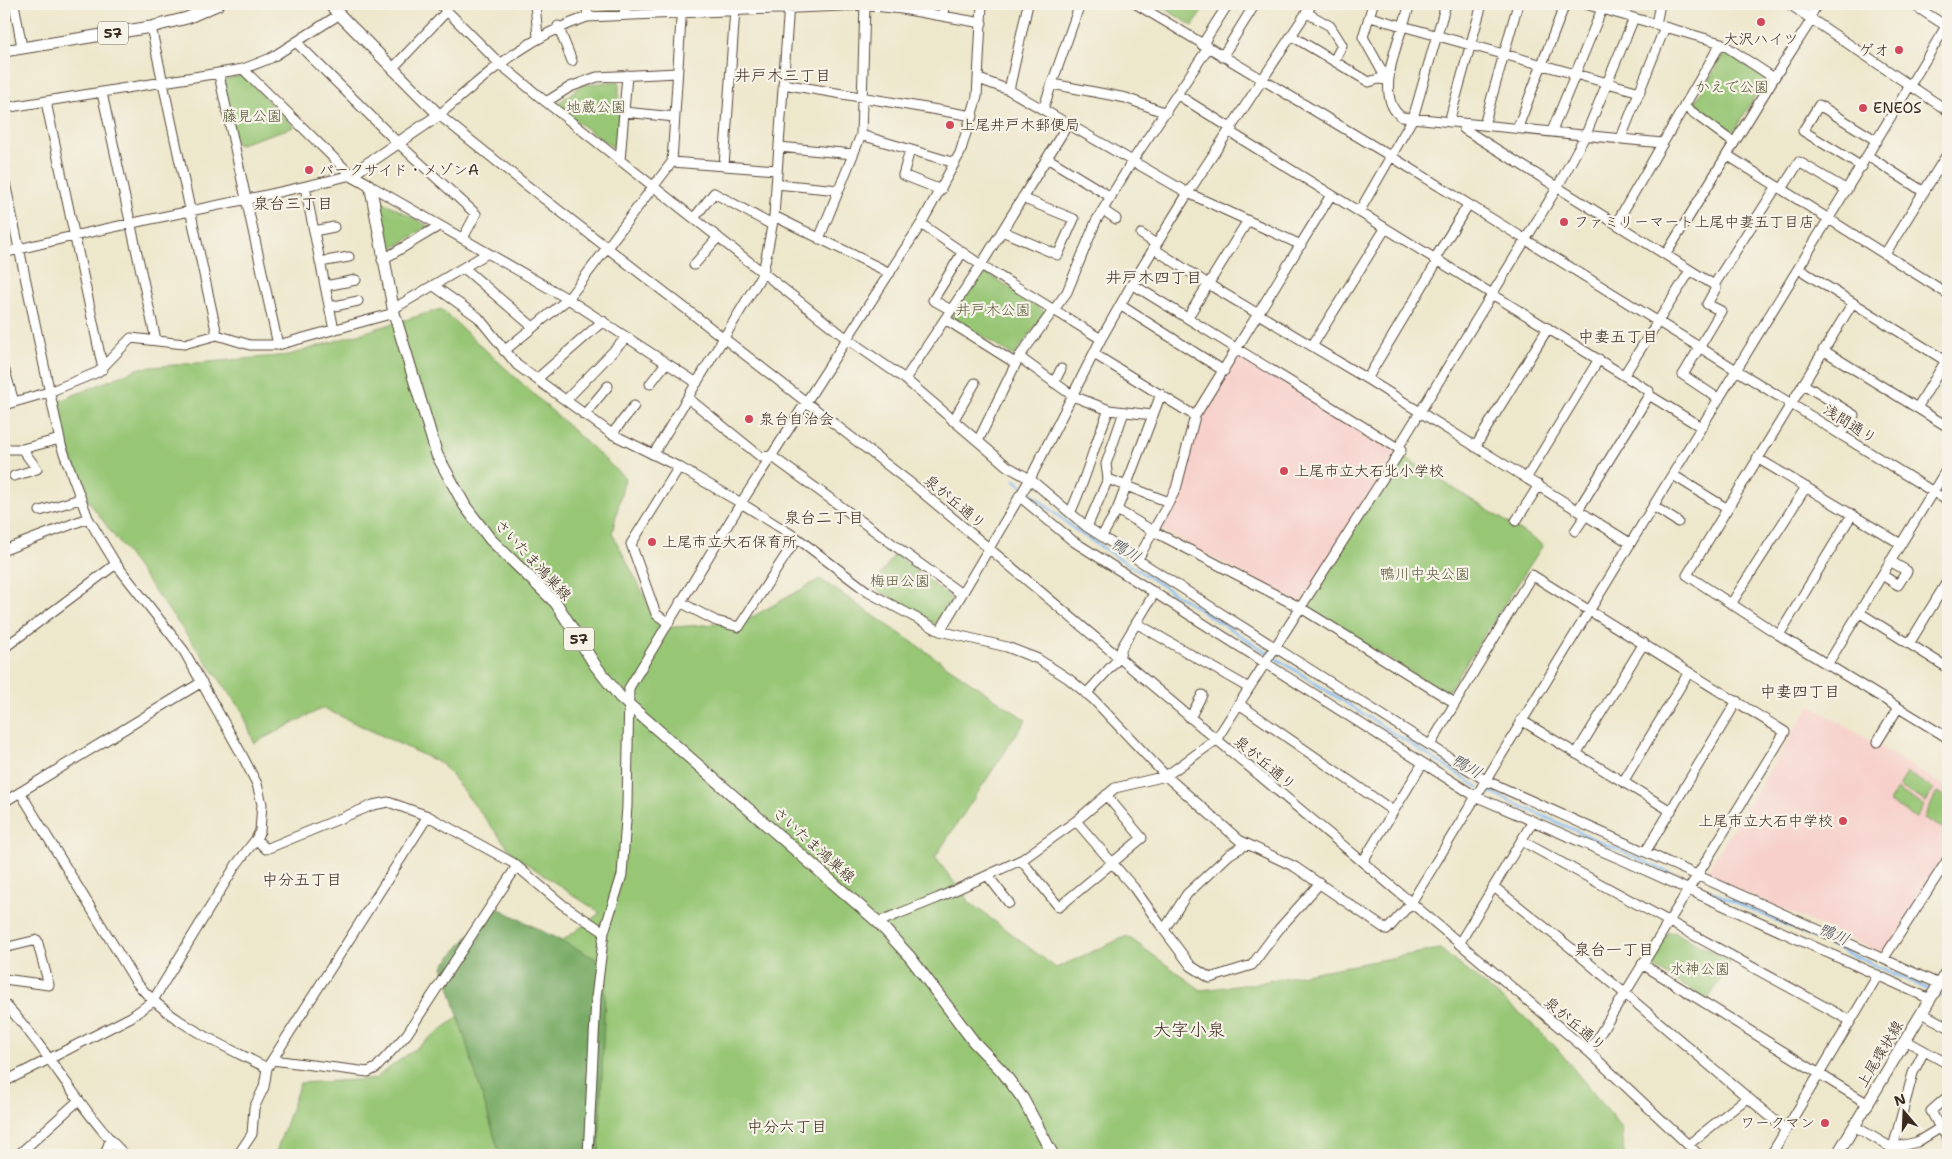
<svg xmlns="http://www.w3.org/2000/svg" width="1952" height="1159" font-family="'Shantell Sans','Klee One',sans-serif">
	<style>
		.built { fill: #f7d0cb }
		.green { fill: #97c675; stroke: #69784a }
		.forest { fill: #79ab66; stroke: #5a6a42 }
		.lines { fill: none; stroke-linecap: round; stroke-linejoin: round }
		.stream { stroke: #83bdf4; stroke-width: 2.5 }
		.minor-casing { stroke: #564638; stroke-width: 11 }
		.major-casing { stroke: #564638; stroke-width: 13 }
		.minor { stroke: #fff; stroke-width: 9 }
		.major { stroke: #fff; stroke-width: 11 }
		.poi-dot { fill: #d1495b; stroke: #f7f3e8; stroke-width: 2 }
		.labels { text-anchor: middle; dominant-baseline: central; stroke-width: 4.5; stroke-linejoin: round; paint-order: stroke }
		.shield { fill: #f7f3e8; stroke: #73665b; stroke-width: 1 }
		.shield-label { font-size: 14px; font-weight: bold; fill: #3b2a1e }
		.poi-label { font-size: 15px; fill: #3b2a1e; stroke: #f7f3e8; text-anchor: start }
		.park-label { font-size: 15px; fill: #575938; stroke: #f7f3e8 }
		.street-label { font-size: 15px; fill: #3b2a1e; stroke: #f7f3e8 }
		.neighbourhood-label { font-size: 16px; fill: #3b2a1e; stroke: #f7f3e8 }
		.water-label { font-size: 16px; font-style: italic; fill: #51565e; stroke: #f7f3e8 }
		.quarter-label { font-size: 18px; fill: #3b2a1e; stroke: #f7f3e8 }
	</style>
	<rect width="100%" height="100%" fill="#f7f3e8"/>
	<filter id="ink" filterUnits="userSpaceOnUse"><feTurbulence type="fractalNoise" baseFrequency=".02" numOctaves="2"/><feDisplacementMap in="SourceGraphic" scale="10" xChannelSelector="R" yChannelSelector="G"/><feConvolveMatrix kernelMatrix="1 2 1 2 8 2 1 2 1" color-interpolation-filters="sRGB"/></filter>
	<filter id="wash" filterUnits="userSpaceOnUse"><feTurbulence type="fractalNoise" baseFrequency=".0096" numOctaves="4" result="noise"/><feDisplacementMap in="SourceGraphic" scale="20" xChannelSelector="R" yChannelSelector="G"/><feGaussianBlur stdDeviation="1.12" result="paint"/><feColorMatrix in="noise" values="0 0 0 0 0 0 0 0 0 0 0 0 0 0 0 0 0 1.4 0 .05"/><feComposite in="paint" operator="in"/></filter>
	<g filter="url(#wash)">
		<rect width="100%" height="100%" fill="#ede7cb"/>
		<!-- built -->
		<path class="built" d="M1238,354L1396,452L1302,601L1297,602L1161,530L1160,525L1199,415Z
			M1810,705L1948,788V855L1884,954L1708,876L1707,871Z"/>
		<!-- green -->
		<path class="green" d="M1157,4H1206L1193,26Z
			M1725,52L1766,79L1732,134L1692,108Z
			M243,75L294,127L237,145L217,82Z
			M619,81L618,151L555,106L582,85Z
			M373,196L428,226L384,254Z
			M981,269L1045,312L1014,356L951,316Z
			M441,309L625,478L612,533L661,628L743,622L820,579L1026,720L935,857L969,902L1056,968L1127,936L1201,990L1251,984L1440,949L1521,1014L1555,1046L1621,1127L1625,1155H1117L1112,1151L1104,1155H275L300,1083L374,1079L600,913L514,855L442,764L323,708L254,743L242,710L87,499L67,445L59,401L140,368L289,355Z
			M1401,455L1543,545L1446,694L1305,607Z
			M895,554L952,599L935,624L872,587Z
			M1907,773L1934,789L1926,802L1899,786Z
			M1897,789L1924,806L1916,818L1889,802Z
			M1937,792L1948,798V831L1924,818Z
			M1673,932L1729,960L1730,963L1709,998L1706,999L1652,966L1651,961L1668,933Z"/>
		<!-- forest -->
		<path class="forest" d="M494,906L606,964L599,1155H500L443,966Z"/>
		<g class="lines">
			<!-- stream -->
			<path class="stream" d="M1015,480L1078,532L1478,787
				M1483,789L1690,882
				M1695,884L1932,991
				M1937,994L1948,1000"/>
		</g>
	</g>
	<g filter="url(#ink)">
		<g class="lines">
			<!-- minor casing -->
			<g class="minor-casing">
				<path id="minor" d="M14,4L22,47
					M440,4L500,64L546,102L846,338L905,379L1007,466L1030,479L1087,527L1219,612L1485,780L1948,988
					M535,4L538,37
					M1136,4L1392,157L1948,501
					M1373,4L1363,37L1387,80
					M1410,4C1402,33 1371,97 1402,117L1662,143
					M1585,4L1721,43L1774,78
					M1789,4L1948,111
					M1912,4L1946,26
					M1307,13L1330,26L1342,45L1334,61
					M624,15L625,4
					M943,16L944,4
					M587,17L588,4
					M1370,17L1640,92
					M1810,17L1817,4
					M982,23L902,9L865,5L587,17C525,38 488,73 439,115L525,184L917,488L1589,1052L1699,1155
					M1656,24L1660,4
					M558,26L572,61
					M151,27L217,335
					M1292,36L1369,82L1378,79L1387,80
					M296,42L399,144L476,214L463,238
					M1202,45L1228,4
					M1222,57L1255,4
					M393,68L447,11
					M243,69L351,175
					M219,75L278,345
					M979,79L1009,90L1188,193L1301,245
					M783,84L973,116
					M1052,84L1126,98L1166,113
					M1009,90L1028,4
					M102,93L156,340
					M1178,95L1232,129
					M46,102L103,369
					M546,102L570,87L597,77L677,73
					M1684,106L1734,143
					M4,108L243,69L271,58L340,14
					M1043,109L1080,4
					M624,112L675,117
					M1449,122L1482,4
					M1462,123L1464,129L1714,285L1777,186
					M1484,125L1518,4
					M1518,127L1565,4
					M1552,131L1602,9
					M1230,132L1649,391V395L1578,510
					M861,135L955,163
					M1621,138L1665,27
					M779,147L853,154
					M910,150L903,175L941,190
					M1727,155L1948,294
					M1868,156L1924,192
					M1047,158L1111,197
					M620,161L627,75
					M672,162L777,170
					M724,166L735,9
					M1862,167L1803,131L1819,105L1877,141
					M4,178L61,445L88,518L116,564L184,651L242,755L257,784L262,804L260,831L256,839L236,865L152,1002L131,1017L4,1082
					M776,184L839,190
					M369,185L568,299L697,383
					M305,187L334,330
					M1782,189L1799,162L1847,190
					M1103,210L1116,219
					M1359,212L1413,118L1446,4
					M774,216L890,273
					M694,218L714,193L772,225
					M1617,222L1721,43
					M921,224L981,265L1101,339
					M314,231L334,227
					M1002,231L1058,255L1074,219L1022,198
					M1141,234L1156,244
					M819,239L861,135L865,5
					M1153,248L1208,284L1367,379L1630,543
					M4,253C119,222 236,205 351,175
					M1666,254L1774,78L1812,19
					M1885,254L1948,153
					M382,260L439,226
					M1434,260L1468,205
					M320,262L349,257
					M694,265L718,237
					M464,268L533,327
					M1799,269L1946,361
					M1714,285L1716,288L1707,304L1721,311L1683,375L1719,399
					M325,286L356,280
					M434,286L478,317L517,365L612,434L679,467L741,503L797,538L868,592L940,631L1007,647L1038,659L1069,679L1093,699L1166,776L1239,840L1295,867L1387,930L1411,903L1948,23
					M1852,304L1687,575L1779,635L1948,738
					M1120,305L1224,371
					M330,307L358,301
					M393,309L488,253
					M951,310L933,300L962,253
					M1191,312L1247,222
					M945,319L1015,363
					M1312,346L1385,229
					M1823,350L1948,427
					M504,351L568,299L672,162L682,4
					M1094,354L1195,416
					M1019,357L1073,396L1109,410L1152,415
					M5,371L14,402
					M1624,375L1690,271
					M538,378L603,321
					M905,379L981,265L1068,124
					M1367,379L1437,262
					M1054,383L1061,369
					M650,384L666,363
					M1803,384L1854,415L1841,434
					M1649,395L1701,427
					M688,398L761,457L771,456L777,460L960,593
					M567,399L627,337
					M4,405L49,392L98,372L131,338L184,344L217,335L250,345H278L394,313
					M1917,408L1948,357
					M584,415L608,386
					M953,421L975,383
					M612,434L634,406
					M978,441L1019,357L1067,292L1096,221L1133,160L1208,48
					M1475,447L1548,328
					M1398,448L1557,188L1586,134L1634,18
					M4,449H22L60,439
					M653,455L763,273L774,216L789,4
					M1757,458L1901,544
					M1673,475L1726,508
					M14,476L37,469L22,449
					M1527,477L1599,359
					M1108,479L1169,502
					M1019,496L1073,541L1475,796L1625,861L1930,999
					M1653,506L1678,522
					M1117,510L1153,531L1301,608L1455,703
					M40,511L80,499
					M1070,513C1086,480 1094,444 1109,410
					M1516,521L1539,485
					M1087,527L1108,479L1106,464L1124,412
					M1575,531L1586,515
					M1102,536L1117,510L1161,394
					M4,550L88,518
					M1138,559L1176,489L1195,416L1331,195
					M1882,575L1898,585L1907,571L1890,561
					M680,602L716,621L739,627L797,538
					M1731,604L1806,487
					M1860,613L1948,668
					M667,622L656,614L631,544L679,467
					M1136,623L1249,688
					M940,631L1030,479L1101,339L1132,284L1188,193L1312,4
					M1779,635L1851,516
					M1909,644L1948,580
					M4,648L116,564
					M1827,665L1948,467
					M1086,694L1119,658L1122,647L1155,592
					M1239,704L1393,811
					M1190,718L1202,695
					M1521,720L1671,811
					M1877,742L1898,708
					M1430,745L1532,575L1785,732L1589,1052
					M1576,754L1644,643
					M1623,782L1689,672
					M20,792L136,982C169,1023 221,1044 267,1068
					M4,802L202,682
					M1076,821L1134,888L1164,930
					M256,839L266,849L373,805L388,802L428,816L513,863L563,905L604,932
					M1522,841L1849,1020
					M1247,844L1230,854L1187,894L1164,930L1191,966L1210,978L1252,965L1279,929L1320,883
					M1646,851L1737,701
					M1021,860L1059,907L1142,838L1106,795
					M1363,861L1423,763
					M988,876L1009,903
					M1494,887L1571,948L1786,1130
					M878,922L938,898L1023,859L1076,821L1115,788L1166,776L1216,740L1401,450L1132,284
					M1459,944L1533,821
					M4,948L37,940L49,985L4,979
					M1884,958L1948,859
					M1642,964L1868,1104
					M4,1003C49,1050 79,1110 125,1155
					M1922,1013L1948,1027
					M1905,1040L1948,1064
					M272,1060L368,1072L376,1068L407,1034L517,866
					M1948,1096L1931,1111L1940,1128L1948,1138
					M1854,1126L1892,1148L1917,1142L1940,1128
					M1688,1145L1747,1098
					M18,1155L79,1100
					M105,1155L110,1140
					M238,1155L252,1134L254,1108L264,1087L267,1068L428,816
					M588,1155L596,998L604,932L622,875L627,806L629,688L741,503L921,224L960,153L977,97L982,4
					M1771,1155L1878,975
					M1891,1155L1913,1073L1924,1051"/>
			</g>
			<!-- major casing -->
			<g class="major-casing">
				<path id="major" d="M329,4L439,115L351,175L369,185L371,189L394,313L437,455L465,506L490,539L556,603L595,665L620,697L878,922L910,957L974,1042L1002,1071L1023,1099L1053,1155
					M4,51L151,27L187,18L219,4
					M1837,1155L1948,969"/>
			</g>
			<!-- minor -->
			<use href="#minor" class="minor"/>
			<!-- major -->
			<use href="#major" class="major"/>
		</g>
	</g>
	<!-- markers -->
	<g class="poi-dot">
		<circle cx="1761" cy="22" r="5"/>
		<circle cx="1899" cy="50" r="5"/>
		<circle cx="1863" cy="108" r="5"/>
		<circle cx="950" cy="125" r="5"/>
		<circle cx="309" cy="170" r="5"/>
		<circle cx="1564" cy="222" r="5"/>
		<circle cx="749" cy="419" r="5"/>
		<circle cx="1284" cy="471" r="5"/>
		<circle cx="652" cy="542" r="5"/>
		<circle cx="1843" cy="821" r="5"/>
		<circle cx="1825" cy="1123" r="5"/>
	</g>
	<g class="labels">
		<!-- shield labels -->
		<g class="shield">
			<rect x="98" y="21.5" width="30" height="23" rx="4"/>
			<rect x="564" y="627.5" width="30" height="23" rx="4"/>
		</g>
		<g class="shield-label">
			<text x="113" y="33">57</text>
			<text x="579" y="639">57</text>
		</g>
		<!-- poi labels -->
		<g class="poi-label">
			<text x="1761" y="39" text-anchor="middle">大沢ハイツ</text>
			<text x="1889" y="50" text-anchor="end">ゲオ</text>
			<text x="1873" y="108">ENEOS</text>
			<text x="960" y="125">上尾井戸木郵便局</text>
			<text x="319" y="170">パークサイド・メゾンA</text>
			<text x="1574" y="222">ファミリーマート上尾中妻五丁目店</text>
			<text x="759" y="419">泉台自治会</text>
			<text x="1294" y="471">上尾市立大石北小学校</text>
			<text x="662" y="542">上尾市立大石保育所</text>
			<text x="1833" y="821" text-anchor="end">上尾市立大石中学校</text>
			<text x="1815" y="1123" text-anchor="end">ワークマン</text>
		</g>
		<!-- park labels -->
		<g class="park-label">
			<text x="1732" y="87">かえで公園</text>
			<text x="596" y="107">地蔵公園</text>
			<text x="252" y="116">藤見公園</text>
			<text x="993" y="310">井戸木公園</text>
			<text x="1425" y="574">鴨川中央公園</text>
			<text x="900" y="581">梅田公園</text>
			<text x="1700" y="969">水神公園</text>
		</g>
		<!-- street labels -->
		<g class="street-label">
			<text transform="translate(1850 424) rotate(32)">浅間通り</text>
			<text transform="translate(955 502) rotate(40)">泉が丘通り</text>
			<text transform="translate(533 560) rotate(47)">さいたま鴻巣線</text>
			<text transform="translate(1265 763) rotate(40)">泉が丘通り</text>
			<text transform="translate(814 845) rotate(42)">さいたま鴻巣線</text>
			<text transform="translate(1575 1024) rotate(40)">泉が丘通り</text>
			<text transform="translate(1880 1054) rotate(-59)">上尾環状線</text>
		</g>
		<!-- neighbourhood labels -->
		<g class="neighbourhood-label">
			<text x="783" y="75">井戸木三丁目</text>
			<text x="293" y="203">泉台三丁目</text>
			<text x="1154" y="277">井戸木四丁目</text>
			<text x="1618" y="336">中妻五丁目</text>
			<text x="824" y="517">泉台二丁目</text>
			<text x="1800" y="691">中妻四丁目</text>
			<text x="302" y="879">中分五丁目</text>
			<text x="1614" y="949">泉台一丁目</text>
			<text x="787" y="1126">中分六丁目</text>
		</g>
		<!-- water labels -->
		<g class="water-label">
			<text transform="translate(1126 550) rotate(32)">鴨川</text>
			<text transform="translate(1467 766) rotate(31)">鴨川</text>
			<text transform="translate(1834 934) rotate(24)">鴨川</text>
		</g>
		<!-- quarter labels -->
		<g class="quarter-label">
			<text x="1189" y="1030">大字小泉</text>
		</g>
	</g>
	<!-- margin -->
	<rect width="1952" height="1159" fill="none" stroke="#f7f3e8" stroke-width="20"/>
	<!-- north arrow -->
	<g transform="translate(1904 1112) rotate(341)" stroke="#f7f3e8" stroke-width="4" paint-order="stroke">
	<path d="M0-4L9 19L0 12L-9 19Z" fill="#3b2a1e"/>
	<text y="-8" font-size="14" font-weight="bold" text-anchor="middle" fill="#3b2a1e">N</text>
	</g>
</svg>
